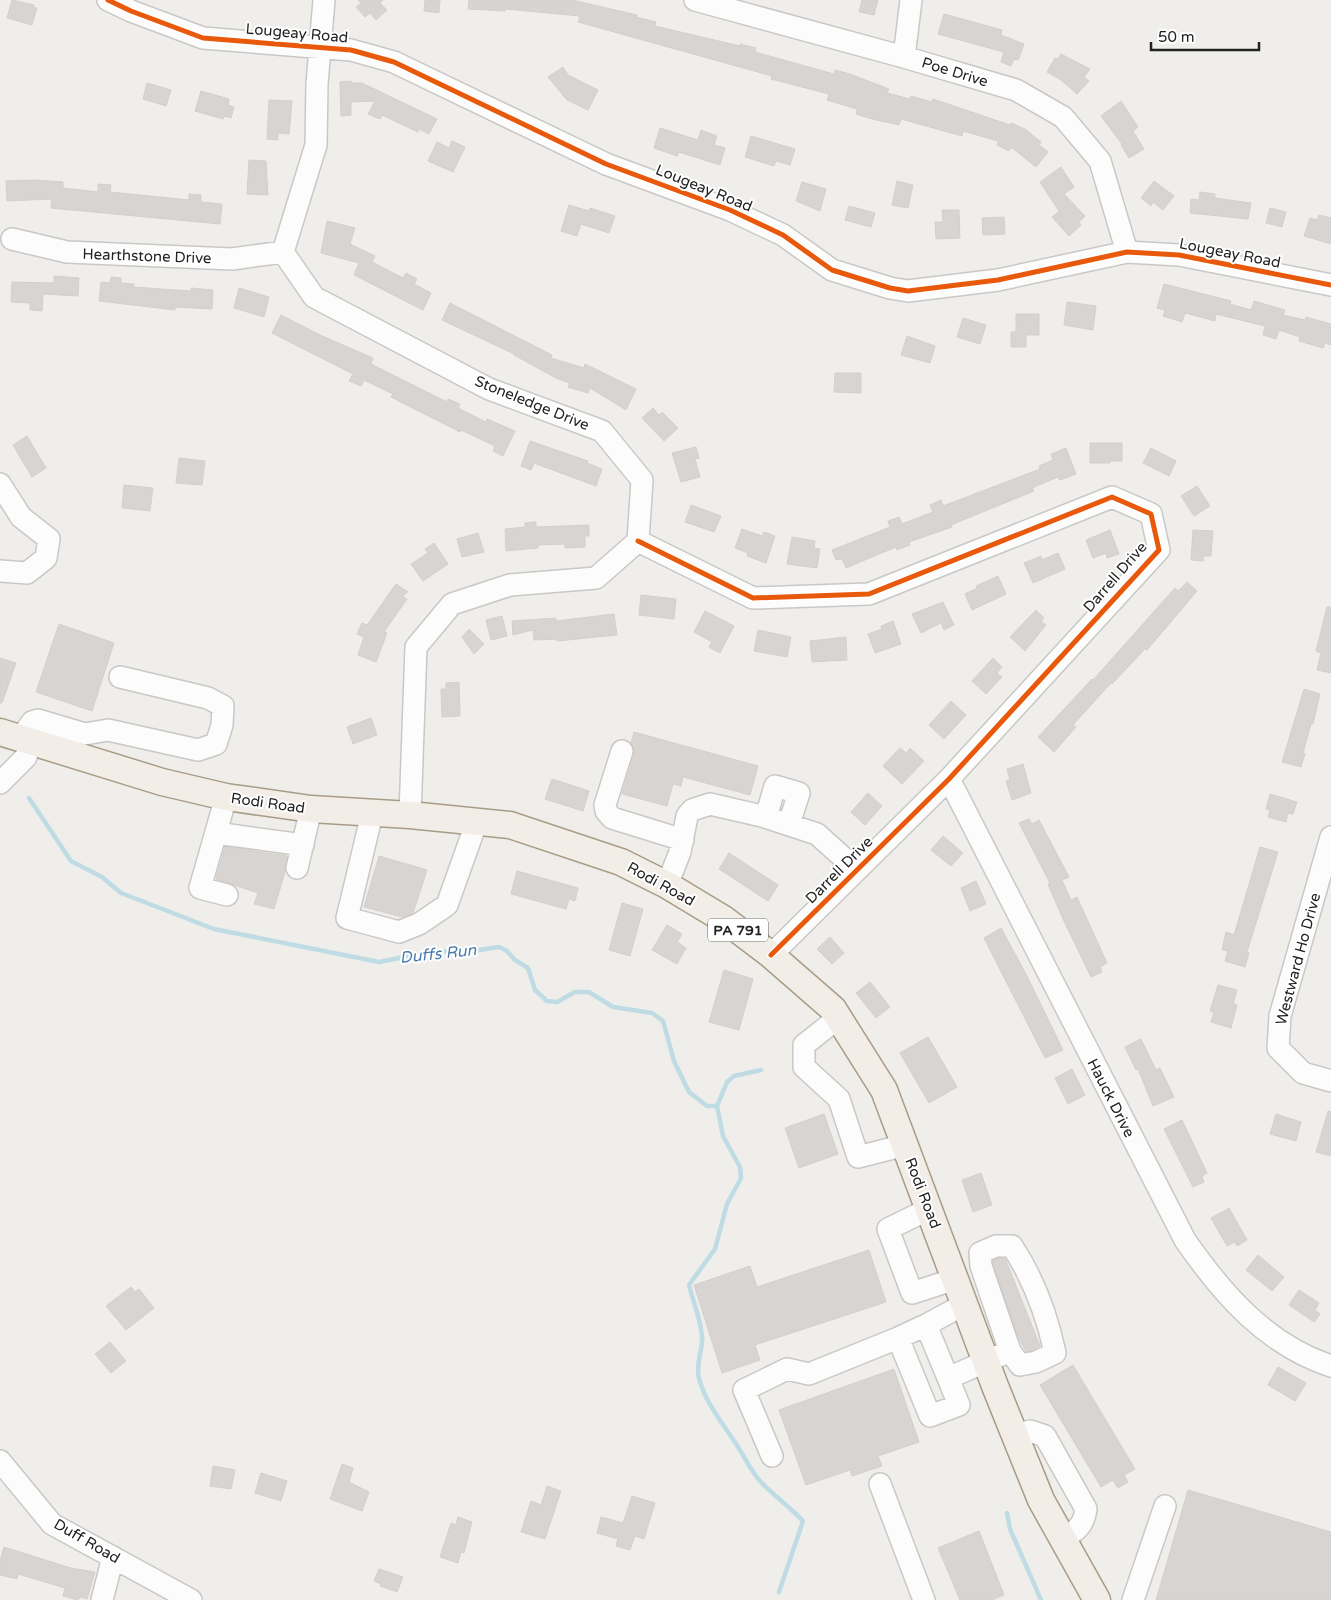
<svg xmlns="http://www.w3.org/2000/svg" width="1331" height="1600" font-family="'Varela Round',sans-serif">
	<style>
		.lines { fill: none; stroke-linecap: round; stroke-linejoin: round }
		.stream { stroke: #bfdbe3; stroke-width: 4.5 }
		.building { fill: #d7d4d2; stroke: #d3d0cc }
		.minor-casing { stroke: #c9c8c7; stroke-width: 24 }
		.major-casing { stroke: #a79c86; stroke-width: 29 }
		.minor { stroke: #fdfcfc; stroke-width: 21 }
		.major { stroke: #f3ede7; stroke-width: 26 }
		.cycleway-casing { stroke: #fff; stroke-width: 8 }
		.cycleway { stroke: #e8590c; stroke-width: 5 }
		.labels { text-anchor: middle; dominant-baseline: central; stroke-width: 4; stroke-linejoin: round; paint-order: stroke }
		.shield { fill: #fff; stroke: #646464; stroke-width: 1 }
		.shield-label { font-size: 14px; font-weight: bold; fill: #222 }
		.street-label { font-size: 15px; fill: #222; stroke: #fff }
		.water-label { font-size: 16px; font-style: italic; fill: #4a7aab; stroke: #fff }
	</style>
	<rect width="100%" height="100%" fill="#f0eeeb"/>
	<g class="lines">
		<!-- stream -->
		<path class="stream" d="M29,798L71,861L102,877L121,893L214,929L379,962L434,951L466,952L499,947L507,951L515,960L528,968L535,990L547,1001L557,1002L575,992H589L613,1007L652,1013L663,1021L674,1061L689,1092L707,1106H717L727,1082L734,1076L761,1070
			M717,1106L723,1136L740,1167L741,1178L727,1204L715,1249L689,1285C693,1302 701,1319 702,1337C703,1351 695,1364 699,1378C705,1403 725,1426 738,1447C747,1461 750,1470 761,1482C774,1496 790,1507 803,1521L779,1592
			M1007,1513L1010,1529L1041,1600"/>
	</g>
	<!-- building -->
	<path class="building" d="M12,0L34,5L33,7L37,8L32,25L7,18Z
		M358,0H383L380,3L387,10L376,20L370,13L365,17L356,7L361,3Z
		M425,0H440L439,13L424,11Z
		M469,0H572L637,15L636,17L656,22L655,26L740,46V44L756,48L755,52L834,74L835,70L850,74L889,89L887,93L910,99L911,96L932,102L933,99L1010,125L1011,123L1025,129L1041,142L1039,145L1048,152L1036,167L1011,147L1009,151L997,145L998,141L963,131L962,136L901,119L899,125L872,119L856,114L857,109L827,100L829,94L771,79L772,76L578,22L580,16L505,9V11L468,9Z
		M862,0H878L874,15L859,12Z
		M944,14L1002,30L1001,35L1024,44L1018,60L1014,59L1011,66L1001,62L1004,52L938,34Z
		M1061,54L1090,69L1084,77L1089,81L1077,94L1061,80L1047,72L1055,58L1058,59Z
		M563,67L568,75L598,90L588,110L567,100L548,77Z
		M351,81V83H362L437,119L429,134L419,129L418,132L382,115L380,119L368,114L375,101L351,102V115L341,116L340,82Z
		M147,83L171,90L166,106L143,99Z
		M201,91L229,99L228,105L234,107L231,118L224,116L223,119L195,111Z
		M269,100L292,101L289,134L278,133V140L267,139Z
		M1121,101L1138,127L1133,131L1144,149L1129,158L1121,145L1122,144L1101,116Z
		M660,128L698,140L701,130L717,136L714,145L725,148L720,165L679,152L677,156L654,148Z
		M751,136L795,149L790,165L776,161L774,166L745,157Z
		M452,141L465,147L453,172L428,161L437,142L449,148Z
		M249,160L266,161L268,195L247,194Z
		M1061,167L1074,187L1064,194L1085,216L1079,222L1081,225L1069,236L1052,217L1059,211L1040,182Z
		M36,180L63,182V188L98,192V184L111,185L110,192L189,200V194L201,195V202L222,204L220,224L51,208L52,199L7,201L6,181Z
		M897,181L913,185L908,208L892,205Z
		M1154,181L1174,196L1163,210L1153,202L1151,206L1141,198Z
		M802,182L826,189L820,211L796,201Z
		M1200,192L1215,194V198L1251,203L1248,219L1190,213L1191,199L1199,200Z
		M569,205L589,211L590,208L615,216L609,233L581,224L577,236L561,231Z
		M849,206L875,213L871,227L845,220Z
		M1270,208L1286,212L1282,227L1266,223Z
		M942,210H959L960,238L936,239L935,222H943Z
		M1319,215L1331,218V244L1304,236L1310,218L1317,220Z
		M1004,217L1005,234L983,235L982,218Z
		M327,221L355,228L350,244L375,256L372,262L403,278L406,273L417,279L414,284L431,293L423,310L354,275L359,263L321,253Z
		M54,276L79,278L78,296L43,294L42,311L30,310V303L11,302L12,282L54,283Z
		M111,277L121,278V283L134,284L133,287L191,291V288L213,290L212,309L175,307V310L99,301L101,282L110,283Z
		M1164,284L1231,301L1230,304L1251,310L1254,301L1285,310L1283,315L1305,320L1306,317L1331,324V345L1325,343L1323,348L1299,341L1300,337L1279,330L1276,339L1263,335L1265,326L1216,314L1215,321L1185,313L1182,322L1163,316L1165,310L1157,308Z
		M239,288L269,297L264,317L234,308Z
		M1067,302L1096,306L1093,330L1064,325Z
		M450,303L552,355L551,358L584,368L585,364L636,389L626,410L590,388L588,393L568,387L570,383L558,379L514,355V354L442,320Z
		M1016,314H1039V335H1026V347H1011V332H1016Z
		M281,315L320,335L373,358L371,364L447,402L448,399L460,404L458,408L486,422L487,419L515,431L503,456L493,451L495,446L461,430L460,432L391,397L393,394L364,380L361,386L349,381L353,374L272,333Z
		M963,318L986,325L980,344L957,337Z
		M907,336L935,346L930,363L901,355Z
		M835,373H861V393L834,392Z
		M653,408L659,415L662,412L678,428L664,441L642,418Z
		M27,436L46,468L32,477L13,445Z
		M530,441L588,461L587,463L602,469L596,486L534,463L531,470L521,466Z
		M1090,443H1122V461H1110V463H1090Z
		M696,447L699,458L695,459L700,477L681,482L672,453Z
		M1066,448L1076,474L1060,480L1058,477L1032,488L1034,491L951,525L952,527L909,542L910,545L897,550L896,547L846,568L842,559L836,560L832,550L890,527L888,521L899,517L902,524L933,512L930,505L941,500L943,506L1040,469L1039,466L1053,460L1051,454Z
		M1151,448L1176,461L1169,476L1143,463Z
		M179,458L205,461L202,485L176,483Z
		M124,485L153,488L150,511L122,508Z
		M1197,486L1210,506L1194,516L1181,496Z
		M691,505L721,516L714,532L685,522Z
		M536,522V527L589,525V536H585V547L565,548V544L538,545V548L506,551L505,529L525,527V523Z
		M742,529L762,536L764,532L775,536L766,563L747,556L748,553L735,548Z
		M1110,530L1119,554L1107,558L1106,553L1093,558L1086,540Z
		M1193,530L1213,531L1211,556H1204L1203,561L1191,560Z
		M478,533L484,552L462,557L457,539Z
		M792,537L815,541L814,548L820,549L817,568L787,564Z
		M434,543L448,564L423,581L411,564L428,553L425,549Z
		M1058,553L1065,569L1033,583L1024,563L1041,556L1042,560Z
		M998,576L1006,594L972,610L965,594L977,588L976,586Z
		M1187,582L1197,591L1147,650L1145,649L1112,684L1111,683L1073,725L1076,727L1054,752L1038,737L1092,679L1093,680L1175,588L1178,591Z
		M396,584L408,592L402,596L407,599L384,632L387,633L376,662L358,655L364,637L357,634L362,623L367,625Z
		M641,595L676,599L674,619L639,615Z
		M943,602L954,625L944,630L941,623L921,633L912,614Z
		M1327,607H1331V673L1317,670L1321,653L1316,651Z
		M1036,610L1044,618L1041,621L1046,625L1025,651L1010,637Z
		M705,611L734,626L720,653L709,647L712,642L694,632Z
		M614,614L617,635L557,641V639L534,640L533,630L513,635L512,621L556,618V621Z
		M502,616L507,636L491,640L486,620Z
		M893,621L901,644L875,653L868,634L882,629L881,626Z
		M59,624L114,643L92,711L36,692Z
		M469,629L484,644L474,654L462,637Z
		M758,630L791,637L787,657L754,651Z
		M846,637L847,660L812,662L810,641Z
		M0,658L16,663L2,703H0Z
		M993,658L1002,667L997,673L1002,677L986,694L972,681Z
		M459,682L460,716L442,717L441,689H446V683Z
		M1304,689L1320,694L1313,724H1311L1303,753L1305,754L1301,767L1282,762Z
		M951,701L966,715L944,739L929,725Z
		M371,718L377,735L353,744L347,727Z
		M634,732L758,766L750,795L683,777L681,786L673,784L667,806L622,794L634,755L631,743Z
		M900,748L906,753L910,748L924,761L902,784L883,766Z
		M1023,764L1031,793L1012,800L1006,781L1010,780L1007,769Z
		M552,779L589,791L583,811L545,799Z
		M868,793L882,806L865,825L851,812Z
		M1270,794L1297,802L1293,814L1288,813L1286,822L1268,817L1270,810L1266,809Z
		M1029,819L1032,824L1039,820L1069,877L1062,880L1071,900L1077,897L1107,963L1100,967L1102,972L1091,977L1063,919L1048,884L1050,883L1019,823Z
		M943,836L963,853L951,866L931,850Z
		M225,847L287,856L285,872L274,909L254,904L258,893L216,879Z
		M1260,847L1278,852L1247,952L1249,953L1245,967L1225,961L1228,951L1222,950L1226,932L1234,935Z
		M729,853L778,885L768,901L719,869Z
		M379,856L427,870L413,913L402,917L364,907Z
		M517,871L578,888L575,901L569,899L566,909L511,894Z
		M976,881L986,904L970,911L961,888Z
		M622,903L643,909L630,956L609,950Z
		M667,925L682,934L677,942L686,948L677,964L652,950Z
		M1001,928L1026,974L1063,1050L1045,1058L984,938Z
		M830,937L844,953L832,964L817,949Z
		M724,970L753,979L739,1030L709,1022Z
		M870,982L890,1007L876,1018L856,993Z
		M1218,985L1237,990L1233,1004L1237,1005L1231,1028L1211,1022L1214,1012L1210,1011Z
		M928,1037L957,1087L929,1103L900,1053Z
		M1141,1039L1156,1070L1160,1068L1174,1097L1153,1106L1138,1069L1136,1070L1125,1047Z
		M1072,1069L1085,1095L1068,1104L1055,1078Z
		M1328,1111L1331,1112V1156L1316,1152Z
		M824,1114L838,1154L799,1168L785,1128Z
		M1276,1114L1301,1122L1296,1141L1270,1134Z
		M1182,1120L1207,1173L1202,1176L1204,1182L1193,1187L1164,1129Z
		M981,1173L992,1205L973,1212L962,1180Z
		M1229,1208L1247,1240L1237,1246L1235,1242L1227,1246L1211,1218Z
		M869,1250L886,1302L755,1345L760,1360L722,1373L694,1285L750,1266L757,1287Z
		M1258,1255L1284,1277L1272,1291L1246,1270Z
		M999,1258H1005L1040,1346L1032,1350L1026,1351L1019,1339L993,1263V1261Z
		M131,1287L135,1292L139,1289L154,1308L126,1330L106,1306Z
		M1299,1290L1319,1303L1315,1310L1320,1314L1314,1322L1289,1305Z
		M110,1342L126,1361L111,1373L95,1354Z
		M1073,1365L1135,1469L1124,1475L1128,1482L1118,1488L1113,1480L1101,1487L1040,1385Z
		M1278,1367L1306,1383L1295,1401L1268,1385Z
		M894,1369L919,1442L878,1456L882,1466L852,1476L850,1470L806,1485L779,1410Z
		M342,1464L353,1468L349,1482L369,1492L362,1511L330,1499Z
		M213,1466L235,1470L231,1489L210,1486Z
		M261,1473L287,1481L281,1501L255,1493Z
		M547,1486L561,1491L545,1539L521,1532L531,1501L541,1505Z
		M1188,1490L1331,1532V1600H1156Z
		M632,1496L655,1503L644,1539L635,1536L630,1550L616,1546L618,1539L597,1533L601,1517L623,1523Z
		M458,1517L472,1522L464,1553L461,1552L458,1563L440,1557L451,1523L456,1525Z
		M979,1531L1004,1595L992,1600H960L938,1548Z
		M4,1547L71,1568L95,1572L87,1599L80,1597L78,1600L63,1596L65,1588L18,1574L17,1579L0,1575V1561Z
		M379,1569L403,1577L397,1592L380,1586L381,1584L374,1581Z"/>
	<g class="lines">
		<!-- minor casing -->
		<g class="minor-casing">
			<path id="minor" d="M108,0L131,11L203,38L351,50L394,62L606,164L730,210L783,235L832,270L890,288L908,291L998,280L1127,252L1179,255L1331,285
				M695,0L904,57L1016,90L1063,117L1100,161L1127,252
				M904,57L911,0
				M12,239L67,252L232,259L283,252
				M283,252L314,297L489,389L602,431L642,480L638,541L596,578L510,585L452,604L416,647L410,815
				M283,252L316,145L317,84L324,0
				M0,484L21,517L49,539L46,558L27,573L0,571
				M638,541L753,598L869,594L1112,497L1151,514L1159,550L949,779L771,955
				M21,738L32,722L38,720L85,734L108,730L198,750L216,744L222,725L223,706L208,698L120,677
				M622,751L605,805L606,811L612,818L683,840
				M949,779L1185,1240C1223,1295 1267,1345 1331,1366
				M0,783L26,757L31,741
				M226,797L200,888L227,895
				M372,814L347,918L399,932L419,924L447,905L477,821
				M766,817L775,786L799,793L789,824
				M216,833L303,845
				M1331,837L1280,1016L1278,1048L1303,1073L1331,1081
				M297,868L311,809
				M667,885L680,852L687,816L692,810L710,804L762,816L817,834L857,870
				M838,1018L804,1045V1067L839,1099L858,1157L905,1145
				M929,1209L888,1229L912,1293L955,1279
				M965,1304L926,1325L948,1378L1010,1351L1020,1365L1036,1362L1055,1353C1047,1315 1033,1278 1012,1246H996L980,1253L981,1266L1010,1351
				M926,1325L898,1338L930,1416L959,1405L948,1378
				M1015,1435L1030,1431L1045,1436L1086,1509C1084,1526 1076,1531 1062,1539
				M772,1456L744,1390L787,1369L809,1374L898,1338
				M0,1461L52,1524L191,1600
				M880,1484L924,1600
				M102,1600L113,1557
				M1133,1600L1165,1506"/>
		</g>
		<!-- major casing -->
		<g class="major-casing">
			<path id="major" d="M0,732L162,782L226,797L311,809L410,815L510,825L621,862L667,885L725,920L771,955L833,1009L884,1090L995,1386L1041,1500L1097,1600"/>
		</g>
		<!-- minor -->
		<use href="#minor" class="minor"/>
		<!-- major -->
		<use href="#major" class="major"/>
		<!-- cycleway casing -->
		<g class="cycleway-casing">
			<path id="cycleway" d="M108,0L131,11L203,38L351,50L394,62L606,164L730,210L783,235L832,270L890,288L908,291L998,280L1127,252L1179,255L1331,285
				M638,541L753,598L869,594L1112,497L1151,514L1159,550L949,779L771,955"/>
		</g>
		<!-- cycleway -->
		<use href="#cycleway" class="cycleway"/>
	</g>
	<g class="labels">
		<!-- shield labels -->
		<rect class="shield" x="708" y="918.5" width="60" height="23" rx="4"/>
		<g class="shield-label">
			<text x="738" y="930">PA 791</text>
		</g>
		<!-- street labels -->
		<g class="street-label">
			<text transform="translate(297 33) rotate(5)">Lougeay Road</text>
			<text transform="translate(955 72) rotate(17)">Poe Drive</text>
			<text transform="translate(704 188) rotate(22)">Lougeay Road</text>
			<text transform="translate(1230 253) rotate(11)">Lougeay Road</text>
			<text transform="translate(147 256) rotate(2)">Hearthstone Drive</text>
			<text transform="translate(532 403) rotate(22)">Stoneledge Drive</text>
			<text transform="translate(1115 577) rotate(-49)">Darrell Drive</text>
			<text transform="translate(268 803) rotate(8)">Rodi Road</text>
			<text transform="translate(839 870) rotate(-45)">Darrell Drive</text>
			<text transform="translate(661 884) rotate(29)">Rodi Road</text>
			<text transform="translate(1298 959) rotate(-75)">Westward Ho Drive</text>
			<text transform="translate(1111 1098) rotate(63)">Hauck Drive</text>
			<text transform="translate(923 1193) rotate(69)">Rodi Road</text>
			<text transform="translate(87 1541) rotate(30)">Duff Road</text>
		</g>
		<!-- water labels -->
		<g class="water-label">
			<text transform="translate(438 954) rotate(-6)">Duffs Run</text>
		</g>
	</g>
	<!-- scale -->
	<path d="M1151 42v8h108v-8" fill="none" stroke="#222222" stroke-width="2.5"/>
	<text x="1158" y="42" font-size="15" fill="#222222" stroke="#ffffff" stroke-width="4" paint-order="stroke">50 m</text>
</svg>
